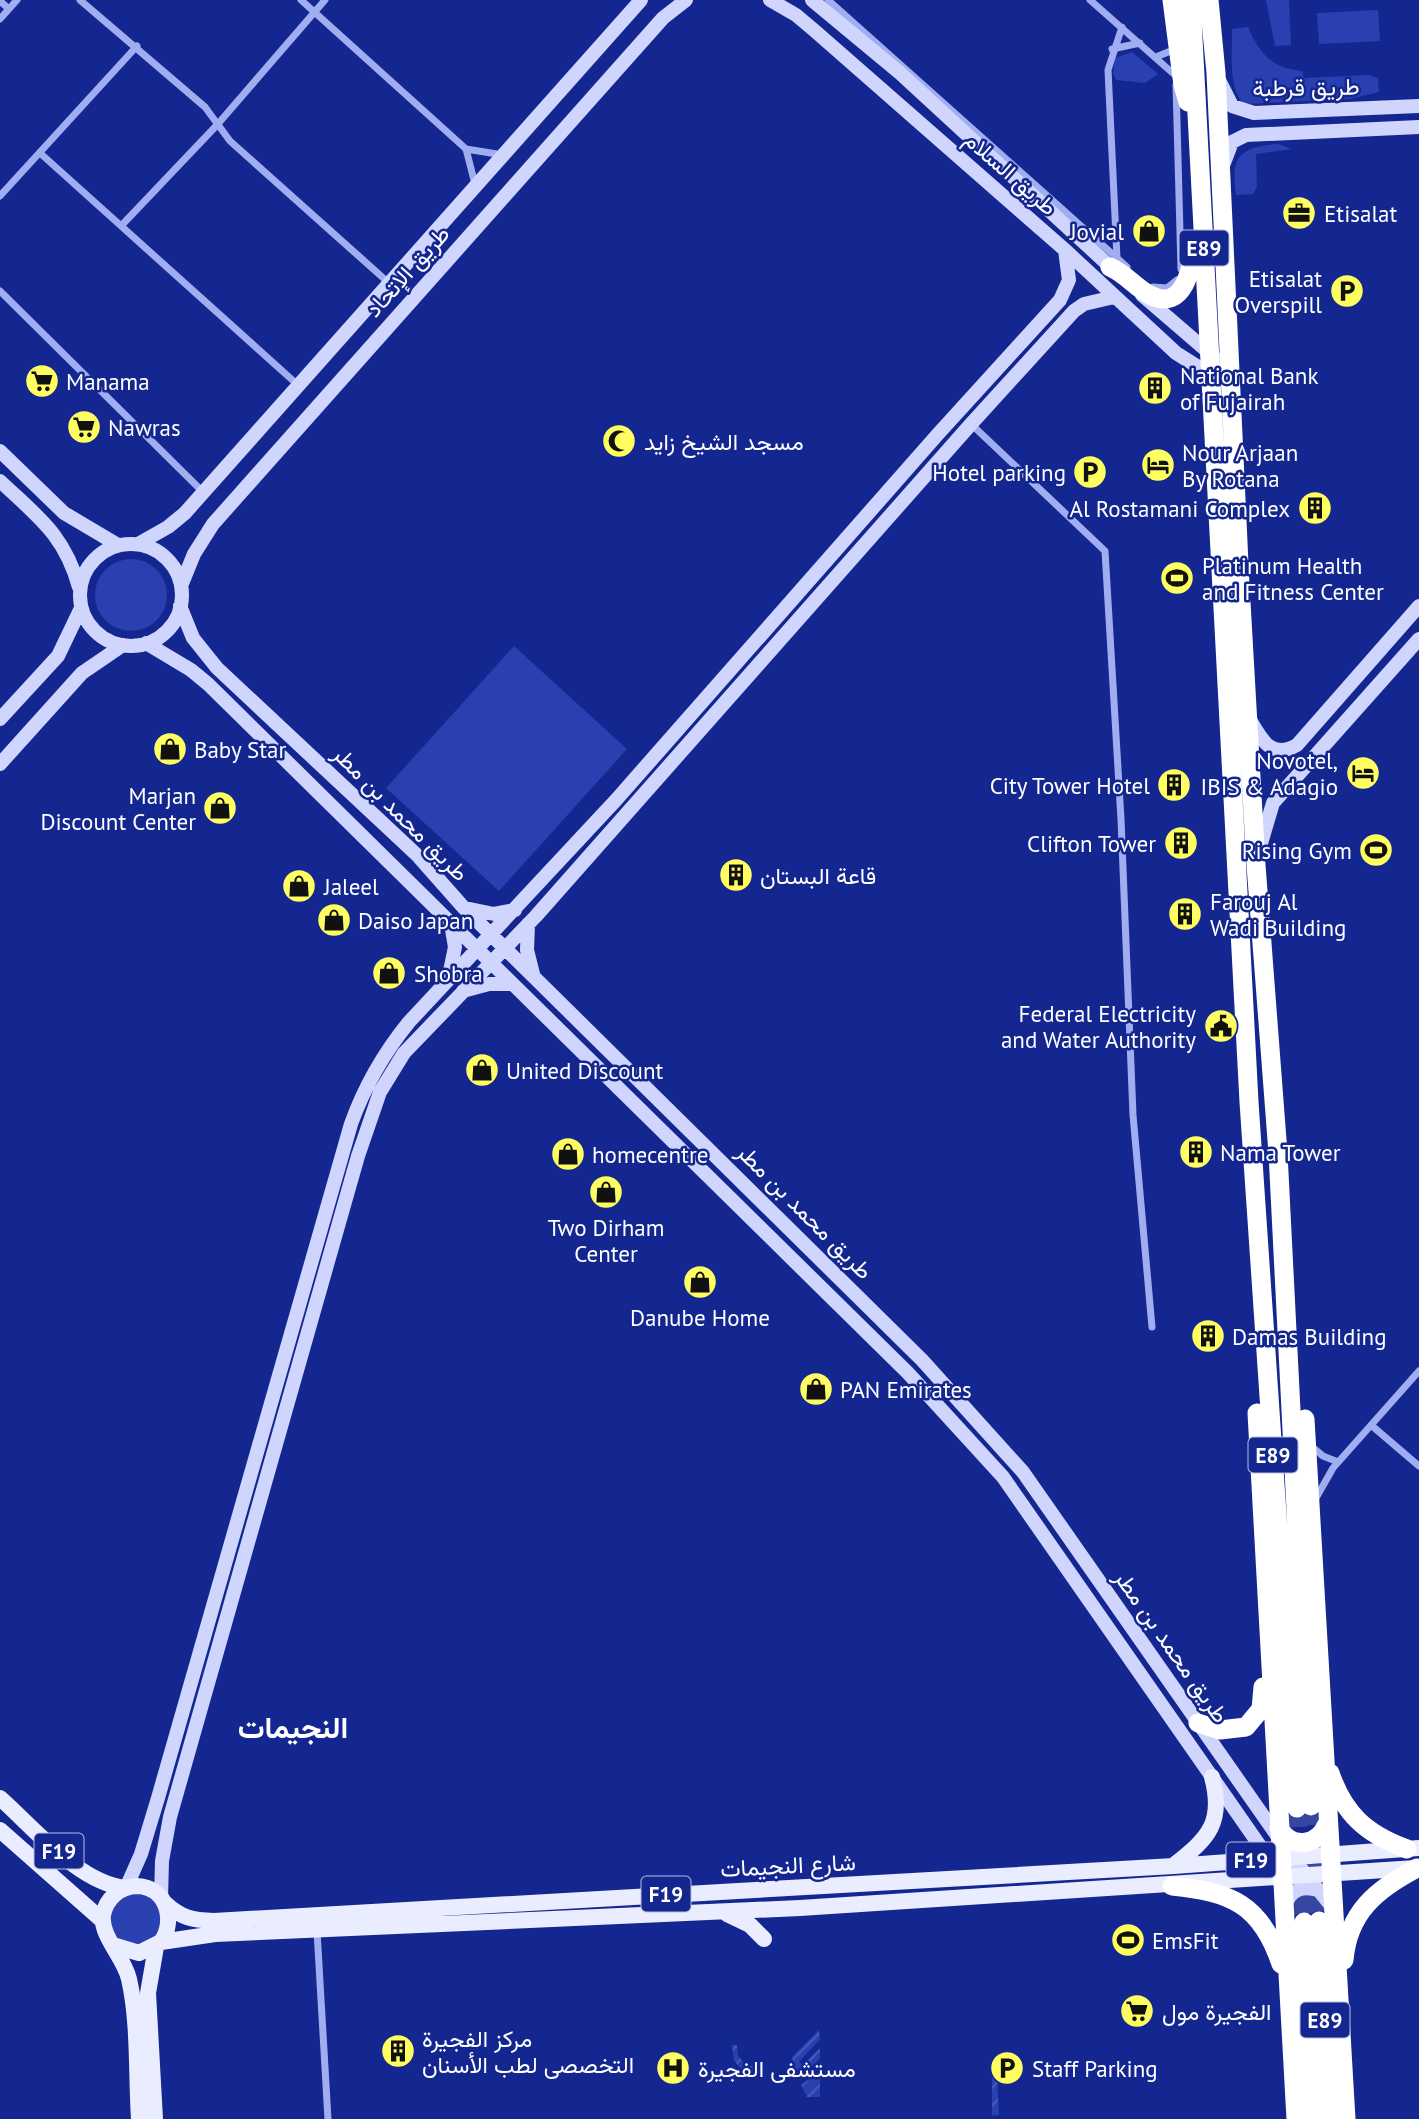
<svg xmlns="http://www.w3.org/2000/svg" width="1419" height="2119" font-family="'PT Sans',Vazirmatn,sans-serif">
	<style>
		.grass { fill: #2a40b1 }
		.garden { fill: url(#garden-furrows) }
		.lines { fill: none; stroke-linecap: round; stroke-linejoin: round }
		.highway-tunnel { stroke: #3747a1; stroke-width: 19; stroke-dasharray: 19 10; stroke-linecap: butt }
		.street { stroke: #a0aef1; stroke-width: 7 }
		.secondary { stroke: #cfd5fc; stroke-width: 14 }
		.primary { stroke: #eaedff; stroke-width: 16 }
		.highway { stroke: #fff; stroke-width: 19 }
		.labels { text-anchor: middle; dominant-baseline: central; stroke-width: 5; stroke-linejoin: round; paint-order: stroke }
		.shield { fill: #142790; stroke: #b8bede; stroke-width: 2 }
		.shield-label { font-size: 21px; font-weight: bold; fill: #fff }
		.street-label { font-size: 23px; fill: #fff; stroke: #142790 }
		.poi-label { font-size: 23px; fill: #fff; stroke: #142790; text-anchor: start }
		.district-label { font-size: 30px; font-weight: bold; fill: #fff; stroke: #142790 }
	</style>
	<defs>
		<pattern id="garden-furrows" width="10" height="10" patternUnits="userSpaceOnUse" patternTransform="scale(1.75)"><rect width="10" height="10" fill="#2a40b1"/><path d="M-1 1l2-2M0 10L10 0M9 11l2-2" fill="none" stroke="#4a5dbd"/></pattern>
	</defs>
	<rect width="100%" height="100%" fill="#142790"/>
	<!-- grass -->
	<path class="grass" d="M1266,0H1289L1291,45L1275,46Z
		M1378,10L1380,41L1319,44L1317,13Z
		M1248,27C1260,54 1271,68 1302,71L1304,78L1368,75L1378,78L1379,92L1349,99L1245,104C1227,92 1233,49 1232,29Z
		M1132,52L1158,74L1145,83L1116,80L1113,73L1115,58Z
		M1278,144L1292,149L1256,154L1257,187L1253,194L1236,195C1230,156 1240,147 1278,144Z
		M95 595a36 36 0 1 1 72 0a36 36 0 1 1-72 0Z
		M514,646L627,749L499,891L386,788Z
		M110 1919a26 26 0 1 1 52 0a26 26 0 1 1-52 0Z"/>
	<!-- garden -->
	<path class="garden" d="M819,2030L820,2039L799,2062L803,2065L820,2048V2058L807,2071H795L792,2057Z
		M732,2045H737L738,2056L747,2066H758V2074H746L734,2061Z
		M820,2071V2097H807L801,2085Z
		M992,2075H997L999,2115L992,2116Z"/>
	<g class="lines">
		<!-- highway-tunnel -->
		<path class="highway-tunnel" d="M1311,1806L1319,1921
			M1297,1808L1304,1922"/>
		<!-- street -->
		<path class="street" d="M80,0L205,107L230,141L390,284
			M301,0L466,149L475,184
			M828,0L1127,267
			M1090,0L1176,76
			M0,1L9,9
			M0,19L17,0
			M1112,49L1140,43
			M1156,57L1178,48
			M1176,85L1181,269
			M466,149L503,155
			M40,153L299,386
			M0,196L137,46
			M121,226L217,125L325,0
			M1117,258L1108,70L1122,27
			M1153,287L1167,288L1177,280
			M0,291L203,492
			M971,424L1105,551L1121,819L1133,1115L1152,1327
			M1371,1425L1419,1466
			M1312,1447L1323,1456L1338,1462
			M1316,1498L1333,1468L1419,1371
			M317,1931L328,2119"/>
		<!-- secondary -->
		<path class="secondary" d="M770,0L796,15L815,31L1065,250L1176,353L1203,370L1218,368
			M812,0L900,73L1116,272
			M1220,82L1232,106L1254,113L1419,106
			M1224,163L1232,142L1246,135L1419,127
			M1142,295L1214,357
			M0,451L64,513L118,545
			M0,481C38,517 64,534 79,587
			M80 595a51 51 0 1 1 102 0a51 51 0 1 1-102 0Z
			M138,544L168,527L185,513L641,0
			M181,586L194,554L213,524L663,18L686,0
			M180,606L193,638L217,668L418,856L464,908L922,1360L1023,1472L1292,1857L1332,1907
			M146,643L191,670L208,684L908,1373L1003,1477L1274,1866
			M1249,718C1261,739 1271,760 1297,745L1419,606
			M0,719L58,656L81,608
			M0,764L82,673L123,645
			M1259,850L1273,803L1419,639
			M465,908L494,914L515,910
			M528,924L527,950L533,974
			M449,976L455,947L451,924
			M463,991L489,984H511
			M126,1888L141,1854L158,1798L351,1124C365,1085 383,1054 409,1022L616,800L938,434L1060,300L1069,280L1065,250
			M161,1898L162,1861L170,1817L358,1156L380,1092L404,1053L536,916L971,424L1074,311L1084,304L1114,297
			M1285,1906C1290,1890 1302,1885 1318,1890"/>
		<!-- primary -->
		<path class="primary" d="M0,1798C35,1829 79,1883 126,1888
			M0,1830L103,1921
			M1174,1865C1209,1838 1224,1822 1212,1777
			M165,1903C181,1918 192,1920 214,1921L1174,1866L1419,1848
			M727,1914L750,1925L764,1939
			M161,1942L215,1934L800,1908L1416,1868
			M116,1946L139,1953L161,1942C176,1921 167,1887 137,1886C120,1886 106,1899 103,1915C100,1936 124,1957 129,1979C139,2023 136,2074 139,2119
			M155,2119L148,1993L156,1947"/>
		<!-- highway -->
		<path class="highway" d="M1172,0L1183,85L1188,102
			M1191,0L1249,1102L1297,1808
			M1209,0L1216,73L1240,585L1256,865L1278,1153L1311,1806
			M1110,267C1126,274 1136,288 1150,295C1184,313 1193,266 1193,244
			M1257,1413L1296,2119
			M1305,1419L1346,2119
			M1198,1723L1220,1730L1246,1727L1261,1709L1263,1687
			M1330,1773C1344,1814 1366,1834 1407,1849
			M1279,1828C1291,1849 1317,1847 1327,1824
			M1172,1886C1231,1892 1261,1904 1281,1964
			M1319,1921L1331,2119
			M1304,1922L1314,2119
			M1344,1960C1348,1912 1377,1889 1417,1868"/>
	</g>
	<!-- icons -->
	<defs>
		<g id="office-disc" transform="scale(1.75)"><circle r="9.5" fill="#fffe60" stroke="#142790"/><path d="M-6-3h4V-5.5h4V-3h4V5H-6ZM-1-4.5V-3h2v-1.5ZM-6 0V1H6V0Z" fill="#111"/></g>
		<g id="shop-disc" transform="scale(1.75)"><circle r="9.5" fill="#fffe60" stroke="#142790"/><path d="M-5-2.5h2.3a2.7 3.5 0 0 1 5.4 0H5L5.5 6h-11ZM-1.5-2.5h3a1.5 2.3 0 0 0-3 0Z" fill="#111"/></g>
		<g id="parking-disc" transform="scale(1.75)"><circle r="9.5" fill="#fffe60" stroke="#142790"/><path d="M-3.5-5.5H1a3.5 3.5 0 0 1 0 7H-1V5.5H-3.5ZM-1-3.4V-.6H.8a1.4 1.4 0 0 0 0-2.8Z" fill="#111"/></g>
		<g id="supermarket-disc" transform="scale(1.75)"><circle r="9.5" fill="#fffe60" stroke="#142790"/><path d="M-6-5.5h2.5l.6 2H6L4.5 2H-2.5L-4.4-4H-6ZM-1.5 3.2a1.3 1.3 0 1 0 .1 0ZM3 3.2a1.3 1.3 0 1 0 .1 0Z" fill="#111"/></g>
		<g id="building-disc" transform="scale(1.75)"><circle r="9.5" fill="#fffe60" stroke="#142790"/><path d="M-4-6H4V6H1V3H-1V6H-4ZM-2.5-4.3h1.7v1.8h-1.7ZM.8-4.3h1.7v1.8H.8ZM-2.5-1h1.7V.8h-1.7ZM.8-1h1.7V.8H.8Z" fill="#111"/></g>
		<g id="mosque-disc" transform="scale(1.75)"><circle r="9.5" fill="#fffe60" stroke="#142790"/><path d="M3.5-4.9A6 6 0 1 0 3.5 4.9A5 5 0 1 1 3.5-4.9Z" fill="#111"/></g>
		<g id="hotel-disc" transform="scale(1.75)"><circle r="9.5" fill="#fffe60" stroke="#142790"/><path d="M-6-4.5h1.5V1H6V5H4.5V3h-9V5H-6ZM-4 0a1.8 1.8 0 1 1 3.6 0ZM.5 0V-2.5h3Q6-2.5 6 0Z" fill="#111"/></g>
		<g id="stadium-disc" transform="scale(1.75)"><circle r="9.5" fill="#fffe60" stroke="#142790"/><path d="M0-5a6.5 5 0 1 0 0 10a6.5 5 0 1 0 0-10ZM-3.5-1.8h7v3.6h-7Z" fill="#111"/></g>
		<g id="civic-disc" transform="scale(1.75)"><circle r="9.5" fill="#fffe60" stroke="#142790"/><path d="M-.6-6.5H3V-4.5H.6V-3L4-1V1h2V6H-6V1h2V-1L-.6-3ZM-1.2 2.5V6h2.4V2.5Z" fill="#111"/></g>
		<g id="hospital-disc" transform="scale(1.75)"><circle r="9.5" fill="#fffe60" stroke="#142790"/><path d="M-5-5h3v3.5h4V-5h3V5h-3V1.5h-4V5h-3Z" fill="#111"/></g>
	</defs>
	<g fill-rule="evenodd">
		<use href="#office-disc" x="1299" y="213"/>
		<use href="#shop-disc" x="1149" y="231"/>
		<use href="#parking-disc" x="1347" y="291"/>
		<use href="#supermarket-disc" x="42" y="381"/>
		<use href="#building-disc" x="1155" y="388"/>
		<use href="#supermarket-disc" x="84" y="427"/>
		<use href="#mosque-disc" x="619" y="441"/>
		<use href="#hotel-disc" x="1158" y="465"/>
		<use href="#parking-disc" x="1090" y="472"/>
		<use href="#building-disc" x="1315" y="508"/>
		<use href="#stadium-disc" x="1177" y="578"/>
		<use href="#shop-disc" x="170" y="749"/>
		<use href="#hotel-disc" x="1363" y="773"/>
		<use href="#building-disc" x="1174" y="785"/>
		<use href="#shop-disc" x="220" y="808"/>
		<use href="#building-disc" x="1181" y="843"/>
		<use href="#stadium-disc" x="1376" y="850"/>
		<use href="#building-disc" x="736" y="875"/>
		<use href="#shop-disc" x="299" y="886"/>
		<use href="#building-disc" x="1185" y="914"/>
		<use href="#shop-disc" x="334" y="920"/>
		<use href="#shop-disc" x="389" y="973"/>
		<use href="#civic-disc" x="1221" y="1026"/>
		<use href="#shop-disc" x="482" y="1070"/>
		<use href="#building-disc" x="1196" y="1152"/>
		<use href="#shop-disc" x="568" y="1154"/>
		<use href="#shop-disc" x="606" y="1192"/>
		<use href="#shop-disc" x="700" y="1282"/>
		<use href="#building-disc" x="1208" y="1336"/>
		<use href="#shop-disc" x="816" y="1389"/>
		<use href="#stadium-disc" x="1128" y="1940"/>
		<use href="#supermarket-disc" x="1137" y="2011"/>
		<use href="#building-disc" x="398" y="2051"/>
		<use href="#hospital-disc" x="673" y="2068"/>
		<use href="#parking-disc" x="1007" y="2068"/>
	</g>
	<g class="labels">
		<!-- shield labels -->
		<g class="shield">
			<rect x="1179.5" y="230.5" width="49" height="35" rx="5"/>
			<rect x="1248.5" y="1437.5" width="49" height="35" rx="5"/>
			<rect x="34.5" y="1833.5" width="49" height="35" rx="5"/>
			<rect x="1226.5" y="1842.5" width="49" height="35" rx="5"/>
			<rect x="641.5" y="1876.5" width="49" height="35" rx="5"/>
			<rect x="1300.5" y="2002.5" width="49" height="35" rx="5"/>
		</g>
		<g class="shield-label">
			<text x="1204" y="248">E89</text>
			<text x="1273" y="1455">E89</text>
			<text x="59" y="1851">F19</text>
			<text x="1251" y="1860">F19</text>
			<text x="666" y="1894">F19</text>
			<text x="1325" y="2020">E89</text>
		</g>
		<!-- street labels -->
		<g class="street-label">
			<text transform="translate(1306 87) rotate(-1)">طريق قرطبة</text>
			<text transform="translate(1011 173) rotate(41)">طريق السلام</text>
			<text transform="translate(407 271) rotate(-48)">طريق اﻹتحاد</text>
			<text transform="translate(401 813) rotate(45)">طريق محمد بن مطر</text>
			<text transform="translate(805 1211) rotate(45)">طريق محمد بن مطر</text>
			<text transform="translate(1172 1646) rotate(55)">طريق محمد بن مطر</text>
			<text transform="translate(788 1865) rotate(-3)">شارع النجيمات</text>
		</g>
		<!-- poi labels -->
		<g class="poi-label">
			<text x="1324" y="213">Etisalat</text>
			<text x="1124" y="231" text-anchor="end">Jovial</text>
			<text x="1322" y="278" text-anchor="end">Etisalat<tspan x="1322" dy="26">Overspill</tspan></text>
			<text x="1180" y="375">National Bank<tspan x="1180" dy="26">of Fujairah</tspan></text>
			<text x="66" y="381">Manama</text>
			<text x="108" y="427">Nawras</text>
			<text x="644" y="441">مسجد الشيخ زايد</text>
			<text x="1182" y="452">Nour Arjaan<tspan x="1182" dy="26">By Rotana</tspan></text>
			<text x="1066" y="472" text-anchor="end">Hotel parking</text>
			<text x="1290" y="508" text-anchor="end">Al Rostamani Complex</text>
			<text x="1202" y="565">Platinum Health<tspan x="1202" dy="26">and Fitness Center</tspan></text>
			<text x="194" y="749">Baby Star</text>
			<text x="1338" y="760" text-anchor="end">Novotel,<tspan x="1338" dy="26">IBIS &amp; Adagio</tspan></text>
			<text x="1150" y="785" text-anchor="end">City Tower Hotel</text>
			<text x="196" y="795" text-anchor="end">Marjan<tspan x="196" dy="26">Discount Center</tspan></text>
			<text x="1156" y="843" text-anchor="end">Clifton Tower</text>
			<text x="1352" y="850" text-anchor="end">Rising Gym</text>
			<text x="760" y="875">قاعة البستان</text>
			<text x="324" y="886">Jaleel</text>
			<text x="1210" y="901">Farouj Al<tspan x="1210" dy="26">Wadi Building</tspan></text>
			<text x="358" y="920">Daiso Japan</text>
			<text x="414" y="973">Shobra</text>
			<text x="1196" y="1013" text-anchor="end">Federal Electricity<tspan x="1196" dy="26">and Water Authority</tspan></text>
			<text x="506" y="1070">United Discount</text>
			<text x="1220" y="1152">Nama Tower</text>
			<text x="592" y="1154">homecentre</text>
			<text x="606" y="1227" text-anchor="middle">Two Dirham<tspan x="606" dy="26">Center</tspan></text>
			<text x="700" y="1317" text-anchor="middle">Danube Home</text>
			<text x="1232" y="1336">Damas Building</text>
			<text x="840" y="1389">PAN Emirates</text>
			<text x="1152" y="1940">EmsFit</text>
			<text x="1162" y="2011">الفجيرة مول</text>
			<text x="422" y="2038">مركز الفجيرة<tspan x="422" dy="26">التخصصى لطب الأسنان</tspan></text>
			<text x="698" y="2068">مستشفى الفجيرة</text>
			<text x="1032" y="2068">Staff Parking</text>
		</g>
		<!-- district labels -->
		<g class="district-label">
			<text x="293" y="1726">النجيمات</text>
		</g>
	</g>
</svg>
